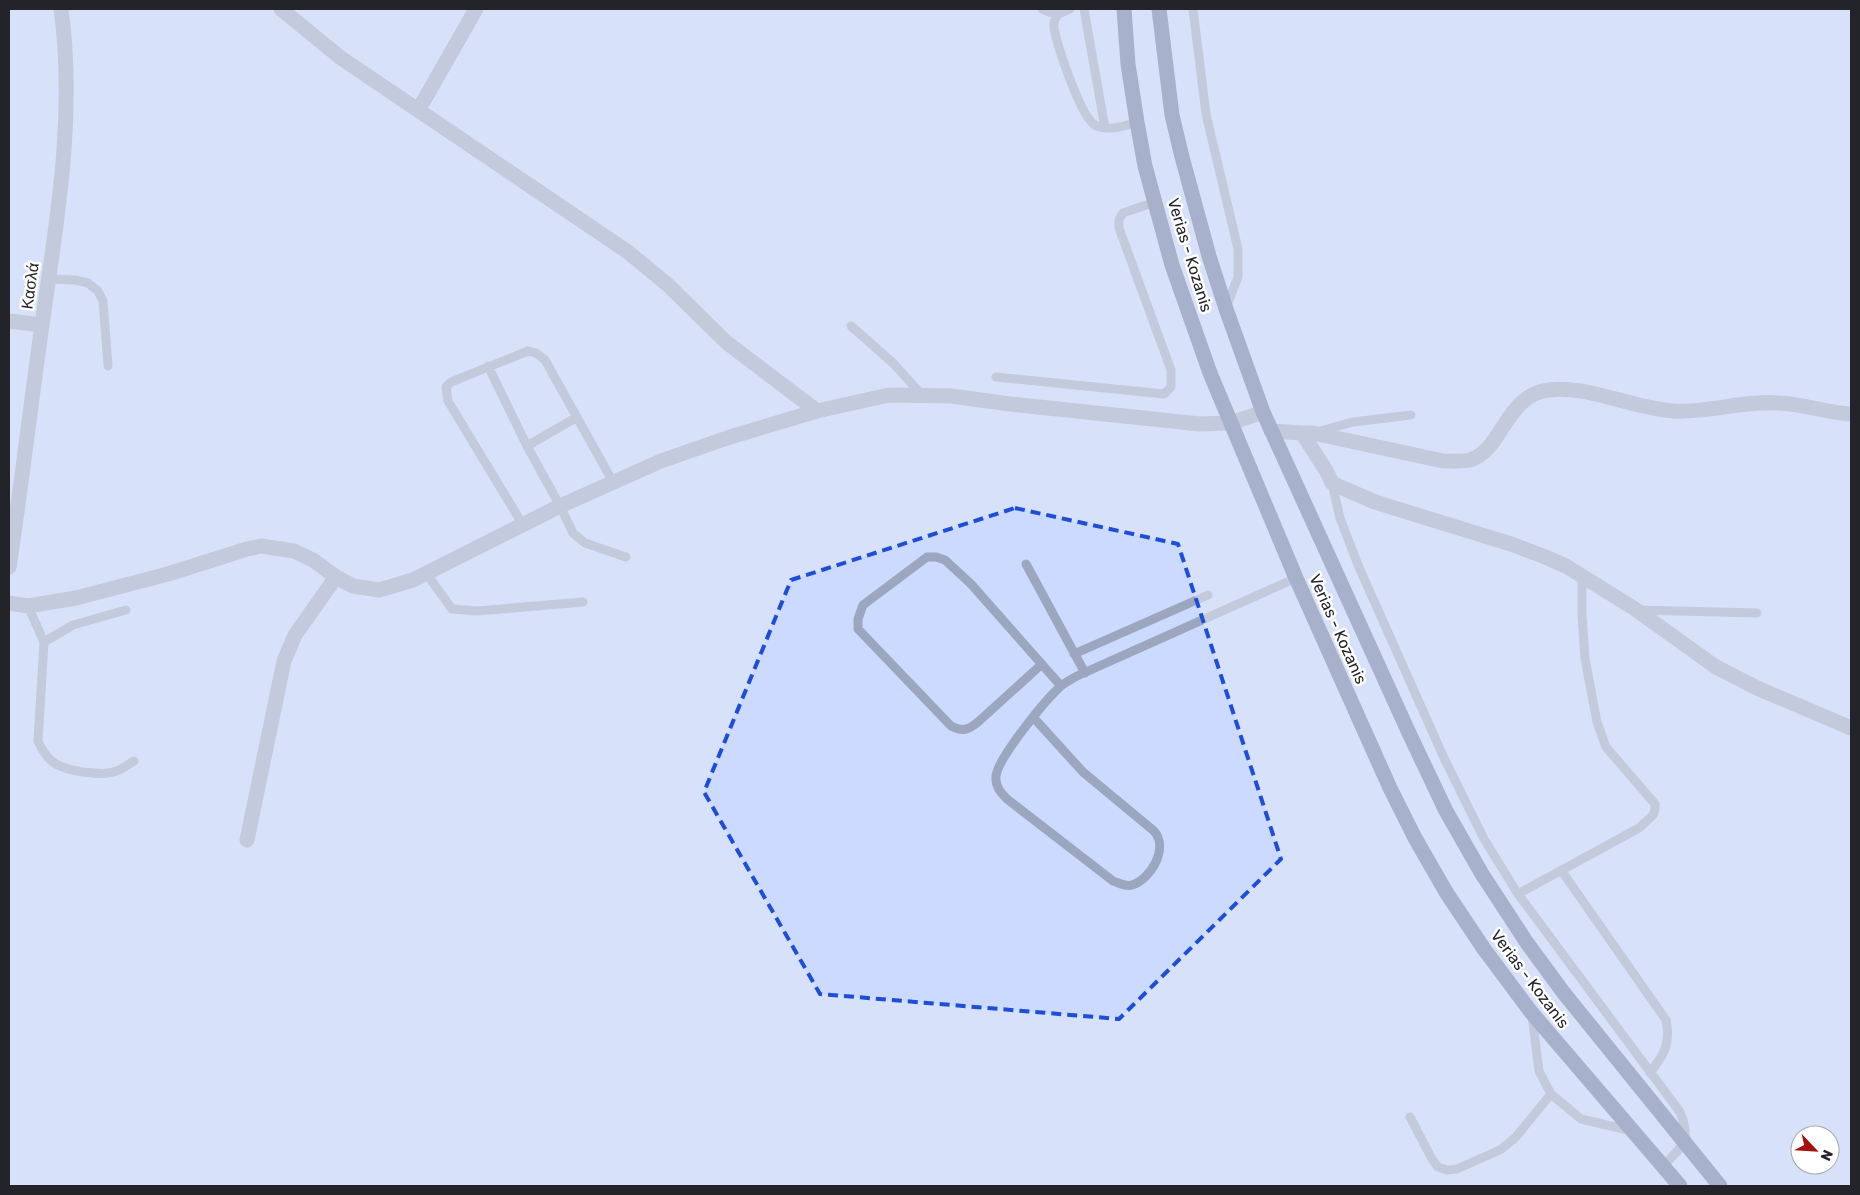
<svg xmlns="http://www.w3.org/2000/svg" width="1860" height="1195" font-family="Rubik,sans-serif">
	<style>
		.green { fill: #cbdafe; fill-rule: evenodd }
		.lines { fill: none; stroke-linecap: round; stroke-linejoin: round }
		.service { stroke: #9da6bf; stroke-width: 9 }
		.minor { stroke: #9da6bf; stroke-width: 15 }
		.tertiary { stroke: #9da6bf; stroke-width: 15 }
		.primary { stroke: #60709b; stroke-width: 15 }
		.marked { fill: none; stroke: #1d4ed8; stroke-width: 4; stroke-dasharray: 10 6; stroke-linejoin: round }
		.labels { text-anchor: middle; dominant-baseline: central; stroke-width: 5; stroke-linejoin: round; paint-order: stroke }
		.street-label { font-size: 16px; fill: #222429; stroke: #fff }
	</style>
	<rect width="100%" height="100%" fill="#e2e7f4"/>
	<!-- green -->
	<path class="green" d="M9,9H1851V1186H9ZM1800,1135H1830V1165H1800Z"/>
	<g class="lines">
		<!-- service -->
		<path class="service" d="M1042,9L1057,15
			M1070,9L1057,15L1054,22V29C1058,47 1080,116 1095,125C1108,132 1124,126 1137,122
			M1084,9L1105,128
			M1193,9L1206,114L1238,249V277L1226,308
			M49,279L75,280L88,283L98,291L103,301L108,366
			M851,326L893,363L921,394
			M488,366L527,446L560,506L573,533L585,543L626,557
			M996,377L1164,394L1171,387V370L1119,228V219L1123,213L1155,202
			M1316,432L1353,422L1411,415
			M527,446L577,417
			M1332,483L1340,518L1358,565L1444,758L1484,839L1518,894
			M523,525L448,401L446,387L451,382L528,351L536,353L545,360L613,482
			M1026,564L1085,673
			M426,573L452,609L477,611L583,602
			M1582,576V615L1585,659L1597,722L1606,747L1655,804V809L1653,815L1639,828L1518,894L1680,1112C1692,1142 1684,1144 1663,1166
			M28,606L44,642L38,741C48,764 59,768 83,772C93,773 103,775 113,772C120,771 127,765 134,761
			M1637,610L1757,613
			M44,642L73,625L126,610
			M1074,654L1208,595
			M1042,664L978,722C968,730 963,732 951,726L858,629V619L863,605L927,557H936L945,560L971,584L1061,686
			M1033,717L1083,772L1154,831C1169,848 1151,879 1132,885C1126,887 1119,883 1113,881L1007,799C1000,792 995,786 996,776C998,758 1046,699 1061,686C1066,682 1072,679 1077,676L1296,578
			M1561,870L1666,1020C1671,1045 1664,1054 1650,1073
			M1532,1015L1539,1071L1551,1094L1581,1119L1632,1131
			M1410,1117L1432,1159L1438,1167L1447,1170L1457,1169L1500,1150L1515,1138L1551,1094"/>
		<!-- minor -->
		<path class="minor" d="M281,9L341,58L628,252L668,285L726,342L817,411
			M419,109L476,9
			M9,321L42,325
			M1271,431L1302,433L1327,472L1332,483L1345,489L1375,502L1511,544L1543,556L1566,566L1635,609L1716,667L1757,688L1851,728
			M1302,433H1313L1443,461C1452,461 1461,462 1470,460C1501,451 1505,400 1543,391C1581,382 1633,409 1674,411C1709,413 1745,400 1780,403C1804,404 1827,413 1851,414
			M9,603L28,606L76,598L168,574L247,549L261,546L294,551L313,560L336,577L353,586L379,590L413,580L560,506L661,461L730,437L817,411L889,395L951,396L1010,404L1200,424L1231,423L1263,412
			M247,840L284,661L295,635L336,577"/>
		<!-- tertiary -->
		<path class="tertiary" d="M9,567C21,489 30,410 41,332C56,225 76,117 61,9"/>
		<!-- primary -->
		<path class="primary" d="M1124,9L1128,64L1137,122L1145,166L1172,265L1210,373L1296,578L1390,788L1415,838L1446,892L1484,949L1531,1012L1680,1186
			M1159,9L1172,115L1182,157L1209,256L1226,309L1263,412L1409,733L1446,811L1482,874L1527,943L1563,992L1720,1186"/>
	</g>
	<!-- marked area -->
	<path d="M0 0H1860V1195H0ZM1015,508L1178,544L1281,859L1119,1019L820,994L704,792L791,580Z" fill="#e2e7f4" fill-opacity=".55" fill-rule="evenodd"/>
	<path class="marked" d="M1015,508L1178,544L1281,859L1119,1019L820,994L704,792L791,580Z"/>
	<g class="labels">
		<!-- street labels -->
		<g class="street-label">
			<text transform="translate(1190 255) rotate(73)">Verias - Kozanis</text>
			<text transform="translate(30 286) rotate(-82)">Κασλά</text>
			<text transform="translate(1338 629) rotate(66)">Verias - Kozanis</text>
			<text transform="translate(1530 979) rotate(53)">Verias - Kozanis</text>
		</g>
	</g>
	<!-- border -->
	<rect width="1860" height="1195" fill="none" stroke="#222429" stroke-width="20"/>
	<!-- north arrow -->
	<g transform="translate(1815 1150) rotate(115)"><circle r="24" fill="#ffffff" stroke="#a7a7a9"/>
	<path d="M0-4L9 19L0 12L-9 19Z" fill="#a50f0d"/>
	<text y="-8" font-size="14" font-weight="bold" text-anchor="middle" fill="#222429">N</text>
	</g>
</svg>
